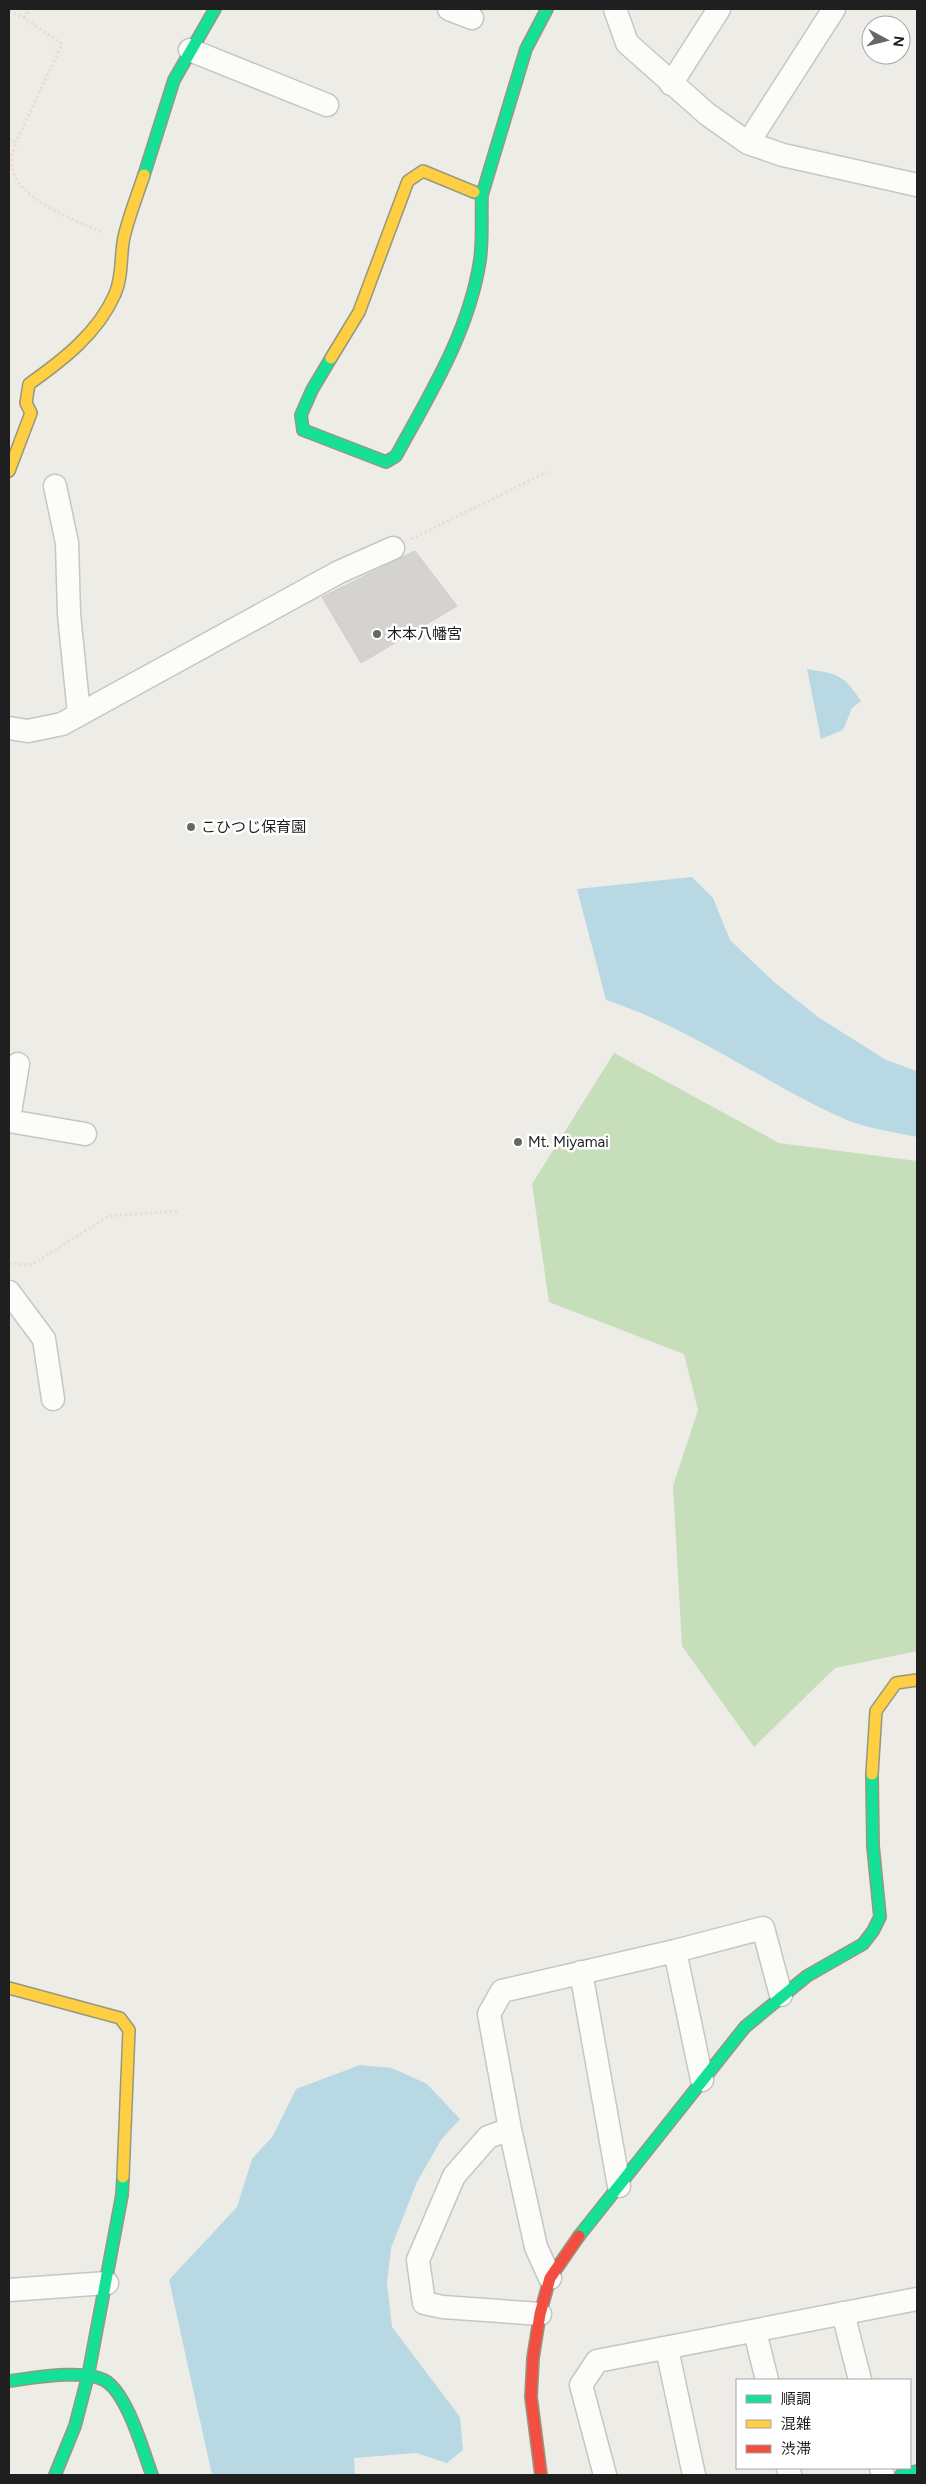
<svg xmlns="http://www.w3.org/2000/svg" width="926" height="2484" font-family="Figtree,'Noto Sans JP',sans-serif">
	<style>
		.forest { fill: #c6deba }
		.water { fill: #b8d9e3 }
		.building { fill: #d5d3d0; stroke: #d1cdc8 }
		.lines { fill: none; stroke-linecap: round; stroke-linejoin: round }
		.street-casing { stroke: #c6c6c3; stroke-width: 25 }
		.fast-casing { stroke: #96987e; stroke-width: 14 }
		.slow-casing { stroke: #96987e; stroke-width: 14 }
		.jam-casing { stroke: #96987e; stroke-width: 14 }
		.path { stroke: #ebdbd9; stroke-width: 3; stroke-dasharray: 2.5 2.5; stroke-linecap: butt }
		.street { stroke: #fcfcfb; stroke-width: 22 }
		.fast { stroke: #16e098; stroke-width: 11 }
		.slow { stroke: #ffcf43; stroke-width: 11 }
		.jam { stroke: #f24e42; stroke-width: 11 }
		.poi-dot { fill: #676765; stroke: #fff; stroke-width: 2 }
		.labels { text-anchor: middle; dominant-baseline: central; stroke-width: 5; stroke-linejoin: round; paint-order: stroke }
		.poi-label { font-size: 15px; fill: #1f1f1f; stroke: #fff; text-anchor: start }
	</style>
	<rect width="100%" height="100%" fill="#edece7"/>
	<!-- forest -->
	<path class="forest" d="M614,1053L779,1143L917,1161V1651L835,1668L754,1747L682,1646L673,1486L698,1410L684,1354L549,1302L532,1184Z"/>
	<!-- water -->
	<path class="water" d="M807,669C838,674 843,674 861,701L852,708L843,730L821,739Z
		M692,877L713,898L730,940L774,982L818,1017L886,1060L917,1071V1137C895,1132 869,1129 847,1120C765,1084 692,1028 606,1000L577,889Z
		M360,2065L392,2068L427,2084L460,2119L441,2140L417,2182L391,2248L387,2283L392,2327L460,2417L463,2450L447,2463L416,2453L354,2458L355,2475H212L169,2280L237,2207L252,2159L273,2136L296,2089Z"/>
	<!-- building -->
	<path class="building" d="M415,551L457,606L361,663L322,597Z"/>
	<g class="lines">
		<!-- street casing -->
		<g class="street-casing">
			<path id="street" d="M449,9L472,18
				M615,9L627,43L707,114L748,143L783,155L917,185
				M190,50L327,105
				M671,84L719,9
				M748,143L834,9
				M55,486L67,543L69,614L79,714
				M9,728L28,731L62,724L339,572L393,548
				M9,1119L18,1064
				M9,1121L85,1134
				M9,1292L44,1339L53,1399
				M675,1951L702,2080
				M581,1972L619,2186
				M510,2129L488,2137L454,2176L418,2260L424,2303L443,2307L540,2314
				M550,2278L536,2247L510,2129L489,2014L502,1991L675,1951L763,1928L781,1995
				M9,2290L107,2283
				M843,2313L860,2380
				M755,2332L767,2380
				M667,2349L694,2475
				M788,2468L790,2475
				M881,2468L883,2475
				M605,2475L581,2385L597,2361L917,2299"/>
		</g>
		<!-- fast casing -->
		<g class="fast-casing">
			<path id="fast" d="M144,175L174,80L215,9
				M474,192L482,195L526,49L547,9
				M331,358L312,390L301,415L303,430L386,462L396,456C430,394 469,332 480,260C483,239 481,217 482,195
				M579,2236L745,2027L807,1976L863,1944L873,1931L880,1917L873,1846L872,1774
				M9,2381C33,2378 83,2369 104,2380C127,2392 143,2451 152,2475
				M55,2475L75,2426L88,2376L122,2195L123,2177
				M901,2475L917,2471"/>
		</g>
		<!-- slow casing -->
		<g class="slow-casing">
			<path id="slow" d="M331,358L359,312L408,181L423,171L474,192
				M9,471L31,413L26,403L29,384C63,360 98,333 115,294C123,276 120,256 124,237C129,216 137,196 144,175
				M872,1774L876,1711L896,1683L917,1680
				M9,1988L120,2018L129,2030L123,2177"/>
		</g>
		<!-- jam casing -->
		<g class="jam-casing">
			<path id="jam" d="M541,2475L531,2397L533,2358L540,2314L550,2278L579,2236"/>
		</g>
		<!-- path -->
		<path class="path" d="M9,11L24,18L62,44L16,142
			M24,18L29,9
			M9,139L16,142C14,149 10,158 11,165C16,199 74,220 101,232
			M411,539L547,472
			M9,1263L31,1265L109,1216L179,1211"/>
		<!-- street -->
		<use href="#street" class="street"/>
		<!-- fast -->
		<use href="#fast" class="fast"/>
		<!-- slow -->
		<use href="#slow" class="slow"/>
		<!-- jam -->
		<use href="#jam" class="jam"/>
	</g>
	<!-- markers -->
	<g class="poi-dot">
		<circle cx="377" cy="634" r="5"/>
		<circle cx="191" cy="827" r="5"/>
		<circle cx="518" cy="1142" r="5"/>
	</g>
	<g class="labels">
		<!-- poi labels -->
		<g class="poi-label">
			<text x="387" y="634">木本八幡宮</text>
			<text x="201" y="827">こひつじ保育園</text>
			<text x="528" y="1142">Mt. Miyamai</text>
		</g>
	</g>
	<!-- border -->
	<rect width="926" height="2484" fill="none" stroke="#1f1f1f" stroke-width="20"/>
	<!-- legend -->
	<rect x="736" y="2379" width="175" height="90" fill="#ffffff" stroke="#a5a5a5"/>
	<rect x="746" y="2395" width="25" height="8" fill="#16e098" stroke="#a5a5a5"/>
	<text x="781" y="2404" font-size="15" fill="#1f1f1f">順調</text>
	<rect x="746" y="2420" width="25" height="8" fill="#ffcf43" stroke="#a5a5a5"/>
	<text x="781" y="2429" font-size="15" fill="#1f1f1f">混雑</text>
	<rect x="746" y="2445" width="25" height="8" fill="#f24e42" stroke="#a5a5a5"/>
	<text x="781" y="2454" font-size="15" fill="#1f1f1f">渋滞</text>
	<!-- north arrow -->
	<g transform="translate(886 40) rotate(97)"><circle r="24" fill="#ffffff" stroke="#a5a5a5"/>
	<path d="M0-4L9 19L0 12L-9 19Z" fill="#676765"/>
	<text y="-8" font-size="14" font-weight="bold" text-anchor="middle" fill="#1f1f1f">N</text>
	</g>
</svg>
